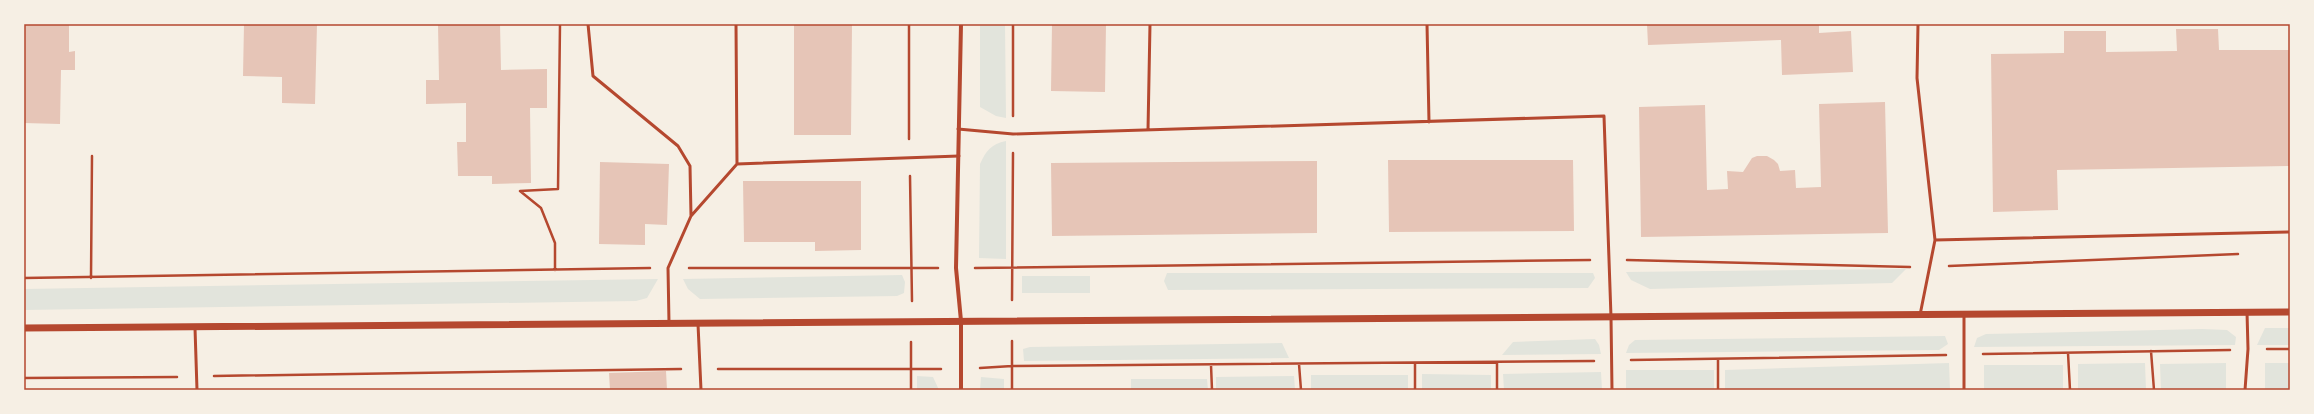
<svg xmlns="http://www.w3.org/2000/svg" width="2314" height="414" font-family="Helvetica,sans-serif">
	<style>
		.green { fill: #e2e4dc }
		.building { fill: #e6c5b7 }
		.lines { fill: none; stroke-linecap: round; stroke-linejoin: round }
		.path { stroke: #b5482f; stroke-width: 2.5 }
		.service { stroke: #b5482f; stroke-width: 3 }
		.minor { stroke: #b5482f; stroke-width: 4 }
		.tertiary { stroke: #b5482f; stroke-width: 7 }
		.neatline { fill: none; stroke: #b5482f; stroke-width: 1.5 }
	</style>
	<rect width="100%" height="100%" fill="#f6efe4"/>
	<!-- green -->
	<path class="green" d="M980,24H1005L1006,118L996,116L980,107Z
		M1006,141V259L979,258L980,164C986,151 991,144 1006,141Z
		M1906,269L1892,283L1650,289L1631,280L1626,272Z
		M1167,273H1593L1595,278L1588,288L1168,290L1164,281Z
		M902,275L905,282L904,293L897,296L700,299L688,289L683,279Z
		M1022,276H1090V293H1022Z
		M658,279L647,298L636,301L24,310V289Z
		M2265,328H2290V345H2257Z
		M2202,329L2227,330L2236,337L2235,345L1974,347L1977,338L1986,334Z
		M1945,336L1948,344L1939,350L1626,353L1629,345L1635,340Z
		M1595,339L1599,345L1601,354L1502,355L1513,342Z
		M1282,343L1289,358L1024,361L1023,349L1030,347Z
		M1949,363L1950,390H1725V370Z
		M2145,363L2146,390H2078V364Z
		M2226,363V390H2161L2160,364Z
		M2265,363H2290V389L2265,390Z
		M1984,365H2063V390H1984Z
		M1626,370H1714V390H1626Z
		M1601,372L1602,390H1504L1503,374Z
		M1422,374L1491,375V390H1422Z
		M1311,375H1408V390H1311Z
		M917,376L933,377L939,390H917Z
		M1294,376L1295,390H1216V377Z
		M981,377L1004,379V390H980Z
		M1131,379H1207L1208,390H1131Z"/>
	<!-- building -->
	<path class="building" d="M24,24H69V52L75,51V70H61L60,124L24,123Z
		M244,24H317L315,104L282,103V77L243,76Z
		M438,24H500L501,70L547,69V108H530L531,183L492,184V176H458L457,142H466V103L426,104V80H439Z
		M794,24H852L851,135H794Z
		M1052,24H1106L1105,92L1051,91Z
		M1647,24H1819V33L1851,31L1853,72L1782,75L1781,40L1648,45Z
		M2176,29H2218L2219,50H2289L2290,166L2057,170L2058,210L1993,212L1991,54L2064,53V31H2106V52L2177,51Z
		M1885,102L1888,233L1641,237L1639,107L1705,105L1707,190L1728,189L1727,171L1743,172L1752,158L1757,156H1767L1774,160L1778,164L1780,171L1795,170L1796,188L1821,187L1819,104Z
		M1388,160H1573L1574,231L1389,232Z
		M1317,161V233L1052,236L1051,163Z
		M600,162L669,164L667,225L645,224V245L599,244Z
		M743,181H861V250L815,251V242H744Z
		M666,371L667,390H610L609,373Z"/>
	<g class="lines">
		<!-- path -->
		<path class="path" d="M1013,116V24
			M909,139V24
			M910,176L912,301
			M1627,260L1910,267
			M1949,266L2238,254
			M689,268H938
			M975,268L1590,260
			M555,270V243L541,208L520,191L558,189L560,24
			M24,278L650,268
			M91,278L92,156
			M1012,300L1013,153
			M2267,349H2290
			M2151,351L2154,390
			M2068,353L2070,390
			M1983,354L2230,350
			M1718,359V390
			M1631,360L1946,355
			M1497,362V390
			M1299,364L1301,390
			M1211,365L1212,390
			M980,368L1012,366V341
			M718,369H941
			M214,376L681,369
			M24,378L177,377
			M911,390V342
			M1012,390V366L1594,361
			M1415,390V363"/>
		<!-- service -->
		<path class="service" d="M588,24L593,76L678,146L690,166L691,216
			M736,24L737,164L959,156
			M1427,24L1429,122
			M1918,24L1917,78L1935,240L1920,315
			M958,129L1013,134L1604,116L1611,317L1612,390
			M1148,130L1150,24
			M1935,240L2290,232
			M1964,315V390
			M669,323L668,268L691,216L737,164
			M698,324L701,390
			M195,328L197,390
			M2245,390L2248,349L2247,312"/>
		<!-- minor -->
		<path class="minor" d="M961,24L956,268L961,321V390"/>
		<!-- tertiary -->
		<path class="tertiary" d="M24,328L2290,312"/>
	</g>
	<!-- border -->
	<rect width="2314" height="414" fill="none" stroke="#f6efe4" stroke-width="50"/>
	<rect x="25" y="25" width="2264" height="364" class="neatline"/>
</svg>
